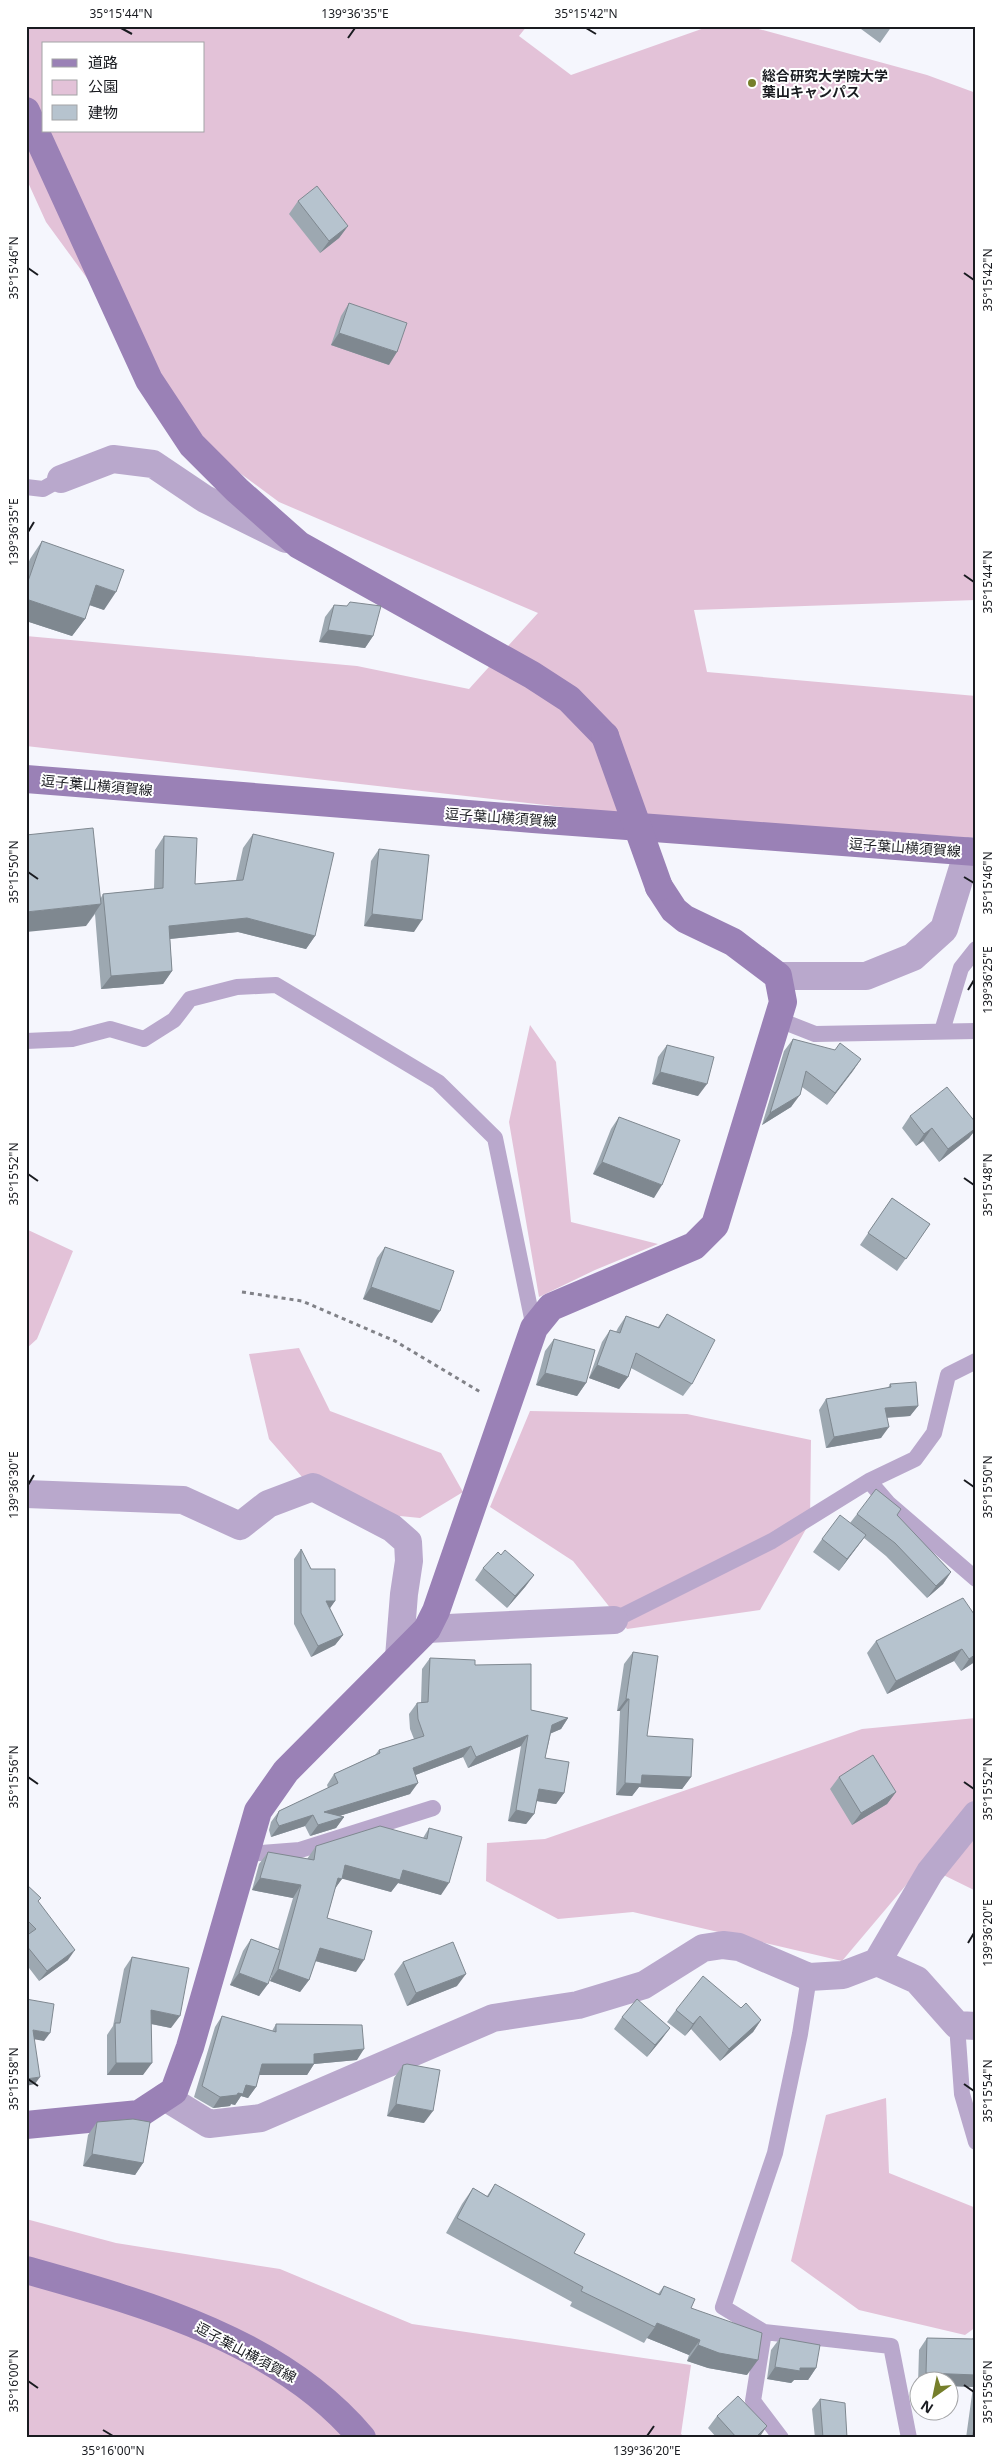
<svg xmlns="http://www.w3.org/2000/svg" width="1002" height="2464" font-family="'Noto Sans','Noto Sans JP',sans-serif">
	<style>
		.green { fill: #e3c2d8; fill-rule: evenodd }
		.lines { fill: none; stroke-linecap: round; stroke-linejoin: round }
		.path { stroke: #818288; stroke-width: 3; stroke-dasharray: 4 4; stroke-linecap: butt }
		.lane { stroke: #b9a8cc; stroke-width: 16 }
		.street { stroke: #b9a8cc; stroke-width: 28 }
		.secondary { stroke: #9a81b6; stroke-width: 28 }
		.secondary-bridge { stroke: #9a81b6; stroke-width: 28 }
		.wall { fill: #9da8b1 }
		.shaded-wall { fill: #7f8890 }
		.building { fill: #b6c3ce; stroke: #7f8890 }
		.ticks { fill: none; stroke: #191b20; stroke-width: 2 }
		.poi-dot { fill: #767f2b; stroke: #fff; stroke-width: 2 }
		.labels { text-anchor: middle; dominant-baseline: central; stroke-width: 4; stroke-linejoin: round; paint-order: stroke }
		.poi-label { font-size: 14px; font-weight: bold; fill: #191b20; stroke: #fff; text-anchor: start }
		.street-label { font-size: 14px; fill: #191b20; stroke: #fff }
		.neatline { fill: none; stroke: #191b20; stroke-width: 2 }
		.ticks-label { font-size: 12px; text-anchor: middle; fill: #191b20 }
	</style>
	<rect width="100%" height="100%" fill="#f5f6fd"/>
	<!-- green -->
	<path class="green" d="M26,26H527L519,36L571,75L710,26H748L927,75L976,93V600L694,610L707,672L976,696V838L642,816L26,746V636L357,666L469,689L538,613L279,502L217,456L46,222L26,178ZM44,44H204V131H44Z
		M530,1025L556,1062L571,1222L658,1244L595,1270L539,1297L509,1122Z
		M26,1229L73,1251L37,1339L26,1349Z
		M299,1348L330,1411L441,1453L463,1492L420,1518L330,1509L269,1439L249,1354Z
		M530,1411L687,1414L811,1440L810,1522L760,1610L627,1629L573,1561L490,1507Z
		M976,1718V1891L923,1865L842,1961L633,1912L558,1919L486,1881L487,1843L545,1839L862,1729Z
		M886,2098L889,2173L976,2208V2327L965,2335L859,2310L791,2261L826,2115Z
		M26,2219L116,2243L280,2269L412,2324L691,2365L681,2434L686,2438H26Z"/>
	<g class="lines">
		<!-- path -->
		<path class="path" d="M242,1292L302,1301L395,1341L482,1393"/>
		<!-- lane -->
		<path class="lane" d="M26,487L43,489L61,479
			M777,1019L815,1034L976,1031
			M942,1031L961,968L976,949
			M26,1041L72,1039L110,1029L144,1039L174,1020L190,999L237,987L276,985L438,1082L495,1138L534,1328
			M869,1481L915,1459L934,1433L948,1375L976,1361
			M614,1620L772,1541L869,1481L888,1503L976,1579
			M246,1854L300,1850L433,1808
			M809,1977L800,2034L775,2153L723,2307L764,2332L891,2346L909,2438
			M957,2025L962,2094L976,2142
			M764,2332L753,2401L781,2438"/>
		<!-- street -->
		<path class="street" d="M61,479L113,459L153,464L205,499L286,539
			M778,976H866L913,957L944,929L968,851
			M26,1494L183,1500L240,1526L268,1504L313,1487L392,1528L408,1542L409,1561L404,1594L399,1657
			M427,1629L614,1620
			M877,1962L930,1872L976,1815
			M165,2097L209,2124L261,2118L493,2018L578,2005L644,1985L703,1948L723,1945L739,1947L809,1977L843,1975L877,1962L917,1980L957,2025L976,2026"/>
		<!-- secondary -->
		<path class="secondary" d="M26,111L149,380L192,445L237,490L299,545L532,675L569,699L605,736
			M26,779L533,819L976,852
			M26,2125L139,2114L174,2091L190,2047L258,1811L286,1771L427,1629L436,1611L534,1328L551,1307L694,1246L715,1225L783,1002L778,976L733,942L685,919L674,910L659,887
			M26,2270C143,2303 280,2340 362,2438"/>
		<!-- secondary-bridge -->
		<path class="secondary-bridge" d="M605,736L659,887"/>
	</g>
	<!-- wall -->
	<path class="wall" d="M857,26H892L880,43Z
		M298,201L348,226L339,238L320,253L289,214Z
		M349,303L389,365L331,345L341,316Z
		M42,541L104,610L89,605L85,619L72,636L26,621V569L30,559Z
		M334,605L373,636L365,648L319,642L325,617Z
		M253,834L315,936L306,949L238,932L170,939L172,971L163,984L101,989L95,914L86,926L103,894L154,889L155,850L164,836L195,884L236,880L243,848Z
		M379,849L414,932L364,926L371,861Z
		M793,1039L861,1059L827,1105L802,1087L791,1107L762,1125L784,1051Z
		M667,1045L698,1096L652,1084L658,1057Z
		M910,1116L976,1123V1129L969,1138L939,1162L923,1141L916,1146L902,1128Z
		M619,1117L654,1198L593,1174L611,1129Z
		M892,1198L930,1224L897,1271L860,1245Z
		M385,1247L432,1323L363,1299L377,1258Z
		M667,1314L692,1384L683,1396L631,1368L628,1377L619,1389L589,1378L602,1342L610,1330L616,1332L618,1328L626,1316L658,1327Z
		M554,1339L586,1383L577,1396L536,1385L545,1351Z
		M890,1384L918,1406L910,1416L887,1418L881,1438L826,1448L819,1410L826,1399L888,1388Z
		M857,1514L897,1515L951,1572L943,1584L927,1598L886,1556L864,1538L839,1571L813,1552L822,1539L850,1523Z
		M301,1549L311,1569L335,1601L330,1608L343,1635L335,1645L311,1657L294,1624V1559Z
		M501,1555L534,1575L525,1587L507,1608L475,1580L483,1568Z
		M976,1617V1661L961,1671L954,1661L887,1694L867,1653L876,1641Z
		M633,1652L647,1736L691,1777L682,1789L639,1787L632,1796L616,1795L620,1711H617L624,1664Z
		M430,1658L475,1665L531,1710L568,1718L561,1729L551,1733L545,1758L564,1793L556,1804L536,1801L534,1814L526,1824L508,1821L521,1746L468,1768L463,1757L415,1775L410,1794L339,1816L344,1817L336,1828L310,1836L305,1826L271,1837L269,1830L271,1822L279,1811L328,1788L327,1785L334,1774L375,1755L379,1750L414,1739L410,1729L409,1714L417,1703H421L422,1669Z
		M839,1777L896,1792L887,1804L852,1825L830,1789Z
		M429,1828L441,1895L398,1883L391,1892L342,1878L335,1889L327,1918L356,1972L315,1961L309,1980L300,1992L270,1981L272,1974L259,1996L230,1985L243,1951L251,1939L278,1949L293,1898L252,1890L259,1864L268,1852L307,1859L316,1846L423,1838Z
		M26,1884L38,1902L68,1960L39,1981L26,1964Z
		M132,1957L171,2028L151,2024L143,2075H107V2035L113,2026L124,1969Z
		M403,1962L457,1986L407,2006L394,1974Z
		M741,2008L761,2020L753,2032L720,2061L691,2029L685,2036L667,2022L676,2010Z
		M222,2016L272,2031L276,2024L357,2060L314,2064L307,2075H259L256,2087L248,2098L241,2096L235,2105L231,2104L230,2106L213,2108L194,2097L215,2027Z
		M622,2017L670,2028L661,2040L647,2057L614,2029Z
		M403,2065L424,2123L387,2116L394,2078Z
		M97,2122L143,2163L135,2175L83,2166L88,2135Z
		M495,2184L574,2253L658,2294L664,2286L691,2308L747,2375L708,2368L687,2361L689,2355L647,2338L644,2343L570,2306L572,2302L446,2233L462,2204L473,2188L487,2196Z
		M975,2335H976V2438H966L973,2387L950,2386V2382H920V2385H918L919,2350L927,2338L972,2339Z
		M780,2338L816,2368L808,2380H794L791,2383L767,2379L771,2350Z
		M820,2399L847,2438H856H815L812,2409Z
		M717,2416L759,2438H717L708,2428Z"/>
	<!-- shaded-wall -->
	<path class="shaded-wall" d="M348,226L339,238L320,253L329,241Z
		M339,333L397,352L389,365L331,345Z
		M96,585L116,592L104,610L84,603Z
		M26,599L85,619L72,636L26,621Z
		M328,630L373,636L365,648L319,642Z
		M101,904L86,926L26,932V912Z
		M372,914L422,920L414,932L364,926Z
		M247,918L315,936L306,949L238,932L159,940L169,926Z
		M172,971L163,984L101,989L111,976Z
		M861,1059L853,1071L827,1105L835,1093Z
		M660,1072L707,1084L698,1096L652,1084Z
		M800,1095L791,1107L762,1125L770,1113Z
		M932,1128L923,1141L916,1146L924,1134Z
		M976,1128V1129L969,1138L939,1162L948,1149Z
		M602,1162L662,1185L654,1198L593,1174Z
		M371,1287L440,1311L432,1323L363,1299Z
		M597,1365L628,1377L619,1389L589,1378Z
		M545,1373L586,1383L577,1396L536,1385Z
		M918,1406L910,1416L877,1418L885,1408Z
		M889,1427L881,1438L826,1448L834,1437Z
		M866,1535L839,1571L847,1559Z
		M951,1572L943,1584L927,1598L936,1586Z
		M534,1575L525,1587L507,1608L515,1596Z
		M326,1601H335L328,1611Z
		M343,1635L335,1645L311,1657L318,1646Z
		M962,1649L954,1661L887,1694L896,1681Z
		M976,1654V1661L961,1671L969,1659Z
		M626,1699H629L620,1711H617Z
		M568,1718L561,1729L545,1736L552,1725Z
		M528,1735L521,1746L468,1768L476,1757Z
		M471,1746L463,1757L405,1779L413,1768Z
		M642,1775L691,1777L682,1789L639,1787L632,1796L616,1795L625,1783Z
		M418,1783L410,1794L317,1823L324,1812Z
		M539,1789L564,1793L556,1804L531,1800Z
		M896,1792L887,1804L852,1825L861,1813Z
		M516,1810L534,1814L526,1824L508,1821Z
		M313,1815L305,1826L271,1837L279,1826Z
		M344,1817L336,1828L310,1836L318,1825Z
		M345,1865L403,1870L449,1883L441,1895L398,1883L391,1892L336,1877Z
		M260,1878L301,1885L293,1898L252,1890Z
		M338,1878L342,1879L333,1891Z
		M320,1948L364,1960L356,1972L312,1960Z
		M75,1950L68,1960L39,1981L47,1971Z
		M278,1969L309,1980L300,1992L270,1981Z
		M239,1973L268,1984L259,1996L230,1985Z
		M466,1974L457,1986L407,2006L416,1993Z
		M151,2010L180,2016L171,2028L142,2022Z
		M700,2016L691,2029L685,2036L693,2024Z
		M761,2020L753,2032L720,2061L729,2049Z
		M670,2028L661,2040L647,2057L655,2045Z
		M33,2030L50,2033L44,2041L27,2038Z
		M364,2049L357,2060L314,2064L307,2075H255L262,2064L314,2054Z
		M116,2063H152L143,2075H107Z
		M40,2077L35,2084L26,2086V2079Z
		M246,2085L256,2087L248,2098L241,2096L235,2105L231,2104L230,2106L213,2108L220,2097Z
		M396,2104L433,2111L424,2123L387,2116Z
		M92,2154L143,2163L135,2175L83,2166Z
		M657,2323L700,2340L689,2355L647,2338L655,2327Z
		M698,2345L758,2360L747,2375L708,2368L687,2361Z
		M775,2367L800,2368H816L808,2380H794L791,2383L767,2379Z
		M926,2373L976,2375V2382L973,2387L950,2386V2382H920Z
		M767,2426L759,2438H755Z"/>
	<!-- building -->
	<path class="building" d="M317,186L348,226L329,241L298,201Z
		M349,303L407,323L397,352L339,333Z
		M42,541L124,570L116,592L96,585L85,619L26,599V587Z
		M350,602L381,606L373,636L328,630L334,605L347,606Z
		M93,828L101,904L26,912V835Z
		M253,834L334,853L315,936L247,918L169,926L172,971L111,976L103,894L163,888L164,836L197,838L195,884L243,880Z
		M379,849L429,855L422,920L372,914Z
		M793,1039L835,1050L840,1043L861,1059L835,1093L806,1071L800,1095L770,1113Z
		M667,1045L714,1057L707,1084L660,1072Z
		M947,1087L976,1123V1128L948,1149L932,1128L924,1134L910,1116Z
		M619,1117L680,1140L662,1185L602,1162Z
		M892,1198L930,1224L906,1259L868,1233Z
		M385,1247L454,1271L440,1311L371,1287Z
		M667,1314L715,1340L692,1384L636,1353L628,1377L597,1365L610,1330L620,1333L626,1316L659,1328Z
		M554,1339L595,1350L586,1383L545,1373Z
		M916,1382L918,1406L885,1408L889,1427L834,1437L826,1399L891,1387L890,1384Z
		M876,1489L901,1509L897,1515L951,1572L936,1586L895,1543L857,1514Z
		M840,1515L866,1535L847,1559L822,1539Z
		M301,1549L311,1569H335V1601H326L343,1635L318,1646L301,1613Z
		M505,1550L534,1575L515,1596L483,1568L498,1552L501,1555Z
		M963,1598L976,1617V1654L969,1659L962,1649L896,1681L876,1641Z
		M633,1652L658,1656L647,1736L693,1739L691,1777L642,1775L641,1784L625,1783L629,1699H626Z
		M430,1658L475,1660V1665L531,1664V1710L568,1718L552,1725L545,1758L569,1762L564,1793L539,1789L534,1814L516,1810L528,1735L476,1757L471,1746L413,1768L418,1783L324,1812L344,1817L318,1825L313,1815L279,1826L276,1820L279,1811L338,1783L334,1774L380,1753L379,1750L424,1736L418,1719L417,1703L428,1702Z
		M873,1755L896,1792L861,1813L839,1777Z
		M380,1826L427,1839L429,1828L462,1837L449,1883L403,1870L400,1880L345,1865L342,1879L338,1878L327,1918L372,1931L364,1960L320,1948L309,1980L278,1969L301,1885L260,1878L268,1852L314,1860L316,1846Z
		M26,1884L41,1898L38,1901L75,1950L47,1971L26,1945V1936L36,1929L26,1919Z
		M251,1939L280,1950L268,1984L239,1973Z
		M453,1942L466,1974L416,1993L403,1962Z
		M132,1957L189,1968L180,2016L151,2010L152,2063H116L115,2023H120Z
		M703,1976L741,2008L746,2003L761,2020L729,2049L700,2016L693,2024L676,2010Z
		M26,1999L54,2004L50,2033L33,2030L40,2077L26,2079Z
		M637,1999L670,2028L655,2045L622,2017Z
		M222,2016L276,2032V2024L362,2025L364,2049L314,2054V2064H262L256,2087L246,2085L243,2094L238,2093L237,2095L220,2097L202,2086Z
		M407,2064L440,2070L433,2111L396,2104L403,2065Z
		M133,2119L150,2122L143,2163L92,2154L97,2122Z
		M495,2184L585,2234L574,2253L660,2295L664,2286L695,2299L691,2308L762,2333L758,2360L719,2353L698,2345L700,2340L657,2323L655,2327L581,2291L583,2287L457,2218L473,2188L488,2197Z
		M975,2335H976V2375L926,2373L927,2338L974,2339Z
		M780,2338L820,2345L816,2368H800V2371L775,2367Z
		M738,2396L767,2426L755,2438H737L717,2416Z
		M820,2399L845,2403L847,2438L856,2437V2438H823Z
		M976,2415V2438H972L974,2429Z"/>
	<!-- ticks -->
	<path class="ticks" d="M121,28L132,34M586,28L596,34M348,38L355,28M28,268L38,275M964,273L974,280M28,532L34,522M964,575L974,582M28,872L38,879M964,877L974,883M968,990L974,980M28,1174L38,1181M964,1178L974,1185M964,1480L974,1487M28,1485L34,1475M28,1777L38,1784M964,1782L974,1789M968,1943L974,1933M28,2079L38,2086M964,2084L974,2091M28,2381L38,2388M964,2385L974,2392M103,2430L113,2436M647,2436L654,2426"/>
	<!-- markers -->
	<circle class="poi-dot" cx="752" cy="83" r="5"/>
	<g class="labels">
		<!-- poi labels -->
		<g class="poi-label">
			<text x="762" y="75">総合研究大学院大学<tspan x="762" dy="16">葉山キャンパス</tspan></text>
		</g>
		<!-- street labels -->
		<g class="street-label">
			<text transform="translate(97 785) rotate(5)">逗子葉山横須賀線</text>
			<text transform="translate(501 817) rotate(4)">逗子葉山横須賀線</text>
			<text transform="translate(905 847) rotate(4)">逗子葉山横須賀線</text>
			<text transform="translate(246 2352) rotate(28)">逗子葉山横須賀線</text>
		</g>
	</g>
	<!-- border -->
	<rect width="1002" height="2464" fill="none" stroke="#ffffff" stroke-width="55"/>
	<!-- legend -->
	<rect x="42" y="42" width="162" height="90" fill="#ffffff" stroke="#a3a4a6"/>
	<rect x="52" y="59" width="25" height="8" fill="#9a81b6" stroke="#a3a4a6"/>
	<text x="88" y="68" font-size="15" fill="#191b20">道路</text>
	<rect x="52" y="80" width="25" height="15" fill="#e3c2d8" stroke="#a3a4a6"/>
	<text x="88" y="92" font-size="15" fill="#191b20">公園</text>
	<rect x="52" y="105" width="25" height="15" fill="#b6c3ce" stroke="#a3a4a6"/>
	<text x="88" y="118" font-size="15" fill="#191b20">建物</text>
	<!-- north arrow -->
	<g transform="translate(934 2396) rotate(213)"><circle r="24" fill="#ffffff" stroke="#a3a4a6"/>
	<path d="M0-4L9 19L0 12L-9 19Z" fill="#767f2b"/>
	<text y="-8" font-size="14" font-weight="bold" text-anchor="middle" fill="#191b20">N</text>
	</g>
	<rect x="28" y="28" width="946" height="2408" class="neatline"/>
	<g class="ticks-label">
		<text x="121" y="18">35°15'44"N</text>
		<text x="355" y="18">139°36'35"E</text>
		<text x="586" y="18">35°15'42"N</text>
		<text transform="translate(14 268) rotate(-90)" y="4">35°15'46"N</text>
		<text transform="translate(988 280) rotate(-90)" y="4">35°15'42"N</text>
		<text transform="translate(14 532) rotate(-90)" y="4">139°36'35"E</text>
		<text transform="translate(988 582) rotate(-90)" y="4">35°15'44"N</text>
		<text transform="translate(14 872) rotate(-90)" y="4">35°15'50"N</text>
		<text transform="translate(988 883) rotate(-90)" y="4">35°15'46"N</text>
		<text transform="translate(988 980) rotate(-90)" y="4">139°36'25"E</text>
		<text transform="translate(14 1174) rotate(-90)" y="4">35°15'52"N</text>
		<text transform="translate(988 1185) rotate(-90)" y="4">35°15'48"N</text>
		<text transform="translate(14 1485) rotate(-90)" y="4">139°36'30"E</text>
		<text transform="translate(988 1487) rotate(-90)" y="4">35°15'50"N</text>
		<text transform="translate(14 1777) rotate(-90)" y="4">35°15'56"N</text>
		<text transform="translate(988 1789) rotate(-90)" y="4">35°15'52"N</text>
		<text transform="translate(988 1933) rotate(-90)" y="4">139°36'20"E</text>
		<text transform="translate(14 2079) rotate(-90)" y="4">35°15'58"N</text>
		<text transform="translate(988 2091) rotate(-90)" y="4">35°15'54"N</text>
		<text transform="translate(14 2381) rotate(-90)" y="4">35°16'00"N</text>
		<text transform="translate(988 2392) rotate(-90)" y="4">35°15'56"N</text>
		<text x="113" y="2455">35°16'00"N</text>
		<text x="647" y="2455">139°36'20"E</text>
	</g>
</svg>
